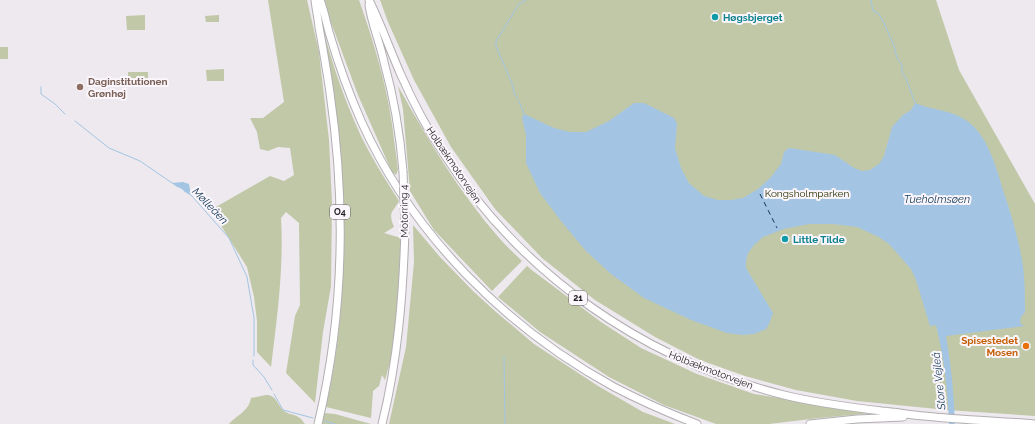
<svg xmlns="http://www.w3.org/2000/svg" width="1035" height="424" font-family="Raleway,sans-serif">
	<style>
		.green { fill: #c0c8a7 }
		.water { fill: #a3c5e3 }
		.lines { fill: none; stroke-linecap: round; stroke-linejoin: round }
		.stream { stroke: #a3c5e3; stroke-width: 1 }
		.ferry { stroke: #113a58; stroke-width: 1; stroke-dasharray: 5 4; stroke-linecap: butt }
		.highway-casing { stroke: #b2aeb2; stroke-width: 9 }
		.highway { stroke: #fff; stroke-width: 7 }
		.highway-bridge-casing { stroke: #b2aeb2; stroke-width: 9; stroke-linecap: butt }
		.highway-bridge { stroke: #fff; stroke-width: 7 }
		.culture-dot { fill: #0f9aa8; stroke: #fbf6fb; stroke-width: 1.5 }
		.education-dot { fill: #8d6e63; stroke: #fbf6fb; stroke-width: 1.5 }
		.food-dot { fill: #e8710a; stroke: #fbf6fb; stroke-width: 1.5 }
		.labels { text-anchor: middle; dominant-baseline: central; stroke-width: 4; stroke-linejoin: round; paint-order: stroke }
		.shield { fill: #fbf6fb; stroke: #626062; stroke-width: 1 }
		.shield-label { font-size: 9px; font-weight: bold; fill: #212021 }
		.culture-label { font-size: 10px; font-weight: bold; fill: #0d838f; stroke: #fbf6fb; text-anchor: start }
		.education-label { font-size: 10px; font-weight: bold; fill: #785e54; stroke: #fbf6fb; text-anchor: start }
		.street-label { font-size: 10px; fill: #212021; stroke: #fbf6fb }
		.park-label { font-size: 10px; fill: #293100; stroke: #fbf6fb }
		.food-label { font-size: 10px; font-weight: bold; fill: #c56008; stroke: #fbf6fb; text-anchor: end }
		.water-label { font-size: 11px; font-style: italic; fill: #113a58; stroke: #fbf6fb }
	</style>
	<rect width="100%" height="100%" fill="#ede9ee"/>
	<!-- green -->
	<path class="green" d="M268,0H307L319,52L329,140L332,203L331,286L323,332L315,403L286,373L295,316L300,305L299,223L286,212L281,218C284,267 277,318 271,367L257,352V321L254,297L247,267L220,224L209,211L270,176L284,181L294,175L290,148L278,147L268,151L260,149L257,132L250,118H263L284,102Z
		M325,0H359C373,40 386,82 392,124C394,139 396,155 398,170L396,175L392,172L358,95L329,17Z
		M380,0H936L959,70L1035,204V416L947,410L857,401L796,390L745,376L700,360L655,337L595,300L542,258L495,209L451,147L414,80L388,22Z
		M145,15V30H127L126,16Z
		M219,15V22H206L205,16Z
		M324,32C333,67 345,101 360,134C371,157 385,179 399,201C392,214 388,211 394,227L384,233L401,238L399,291L392,355L385,380L382,375L379,386L373,391L371,418L326,407C345,323 347,237 340,152C337,112 330,72 324,32Z
		M0,47H8V59H0Z
		M224,69V81H207L206,70Z
		M128,72H148V82L128,83Z
		M398,86C428,140 459,192 500,239C507,247 515,254 522,261L492,291L434,230L410,191L403,109Z
		M413,225L440,257L474,292L496,312L534,344L598,386L643,412L675,424H389L406,347L414,262Z
		M527,266L533,271L601,322L641,348L697,374L754,394L872,413L819,418L769,424H716L664,405L609,377L540,332L498,297Z
		M266,395C277,395 277,405 284,411C293,417 297,412 305,424H229C237,415 249,411 251,398Z
		M324,413L335,414L371,424H322Z"/>
	<!-- water -->
	<path class="water" d="M634,103H644L674,118L677,124L675,148L681,168L689,183L704,196L718,200H731L743,198L758,189L771,177L781,164L784,152L787,149L790,148L835,155L854,168L862,171L870,170L879,164L884,156L892,127L903,115L911,110L915,103C931,110 950,110 964,119C989,134 997,171 1005,196C1012,217 1018,238 1022,260C1025,277 1025,295 1025,312L1021,317L1020,323L1024,326L946,336C951,365 954,394 955,424H949C948,390 944,358 936,325L930,326L916,280L911,269L889,244L879,237L857,227L833,224H809L784,229L763,237L754,245L748,253L746,261V268L773,313L769,324L766,329L754,334L743,335L727,333L691,320L644,298L611,274L586,251L561,221L540,193L526,163V135L522,118L524,114L554,128L570,132H586L609,121Z
		M183,182L189,184L191,195L172,183Z"/>
	<g class="lines">
		<!-- stream -->
		<path class="stream" d="M871,0L873,11L878,13L884,23L894,46L897,58L902,65V73L906,78L915,103
			M41,87V94L55,104L65,114
			M518,99L514,93L513,86L496,46V41L519,4L526,0
			M519,101L524,114
			M75,121L109,148L140,161L178,187
			M184,191L191,195L229,238L247,277L254,318V356
			M504,357L505,424
			M253,360V365L264,377L272,390
			M274,394L283,410L313,418
			M324,421L335,424"/>
		<!-- ferry -->
		<path class="ferry" d="M760,194L777,228"/>
		<!-- highway casing -->
		<g class="highway-casing">
			<path id="highway" d="M315,0C316,9 318,18 319,27C323,49 327,71 330,93C346,203 344,315 318,424
				M320,0C324,10 326,21 329,32C338,63 349,94 362,123C413,235 506,328 614,387C641,401 668,413 697,424
				M369,0C381,24 390,50 401,75C413,102 427,129 444,154C522,275 644,360 784,395C816,403 849,407 882,411C896,412 910,415 924,416C961,420 998,421 1035,424
				M369,5C372,25 380,43 384,62C394,98 400,134 403,171
				M382,424C398,360 403,295 405,230
				M810,424L857,419L903,417"/>
		</g>
		<!-- highway -->
		<use href="#highway" class="highway"/>
		<!-- highway-bridge casing -->
		<g class="highway-bridge-casing">
			<path id="highway-bridge" d="M403,171L405,230"/>
		</g>
		<!-- highway-bridge -->
		<use href="#highway-bridge" class="highway-bridge"/>
	</g>
	<!-- markers -->
	<g class="culture-dot">
		<circle cx="715" cy="17" r="4"/>
		<circle cx="785" cy="239" r="4"/>
	</g>
	<circle class="education-dot" cx="80" cy="87" r="4"/>
	<circle class="food-dot" cx="1026" cy="346" r="4"/>
	<g class="labels">
		<!-- shield labels -->
		<g class="shield">
			<rect x="330" y="205" width="20" height="14" rx="3"/>
			<rect x="569" y="291" width="18" height="14" rx="3"/>
		</g>
		<g class="shield-label">
			<text x="340" y="212">O4</text>
			<text x="578" y="298">21</text>
		</g>
		<!-- culture labels -->
		<g class="culture-label">
			<text x="723" y="17">Høgsbjerget</text>
			<text x="793" y="239">Little Tilde</text>
		</g>
		<!-- education labels -->
		<g class="education-label">
			<text x="88" y="81">Daginstitutionen<tspan x="88" dy="12">Grønhøj</tspan></text>
		</g>
		<!-- street labels -->
		<g class="street-label">
			<text transform="translate(454 165) rotate(56)">Holbækmotorvejen</text>
			<text transform="translate(404 211) rotate(-91)">Motorring 4</text>
			<text transform="translate(711 370) rotate(21)">Holbækmotorvejen</text>
		</g>
		<!-- park labels -->
		<g class="park-label">
			<text x="807" y="193">Kongsholmparken</text>
		</g>
		<!-- food labels -->
		<g class="food-label">
			<text x="1018" y="340">Spisestedet<tspan x="1018" dy="12">Mosen</tspan></text>
		</g>
		<!-- water labels -->
		<g class="water-label">
			<text x="937" y="199">Tueholmsøen</text>
			<text transform="translate(210 206) rotate(46)">Mølleåen</text>
			<text transform="translate(939 381) rotate(-96)">Store Vejleå</text>
		</g>
	</g>
</svg>
